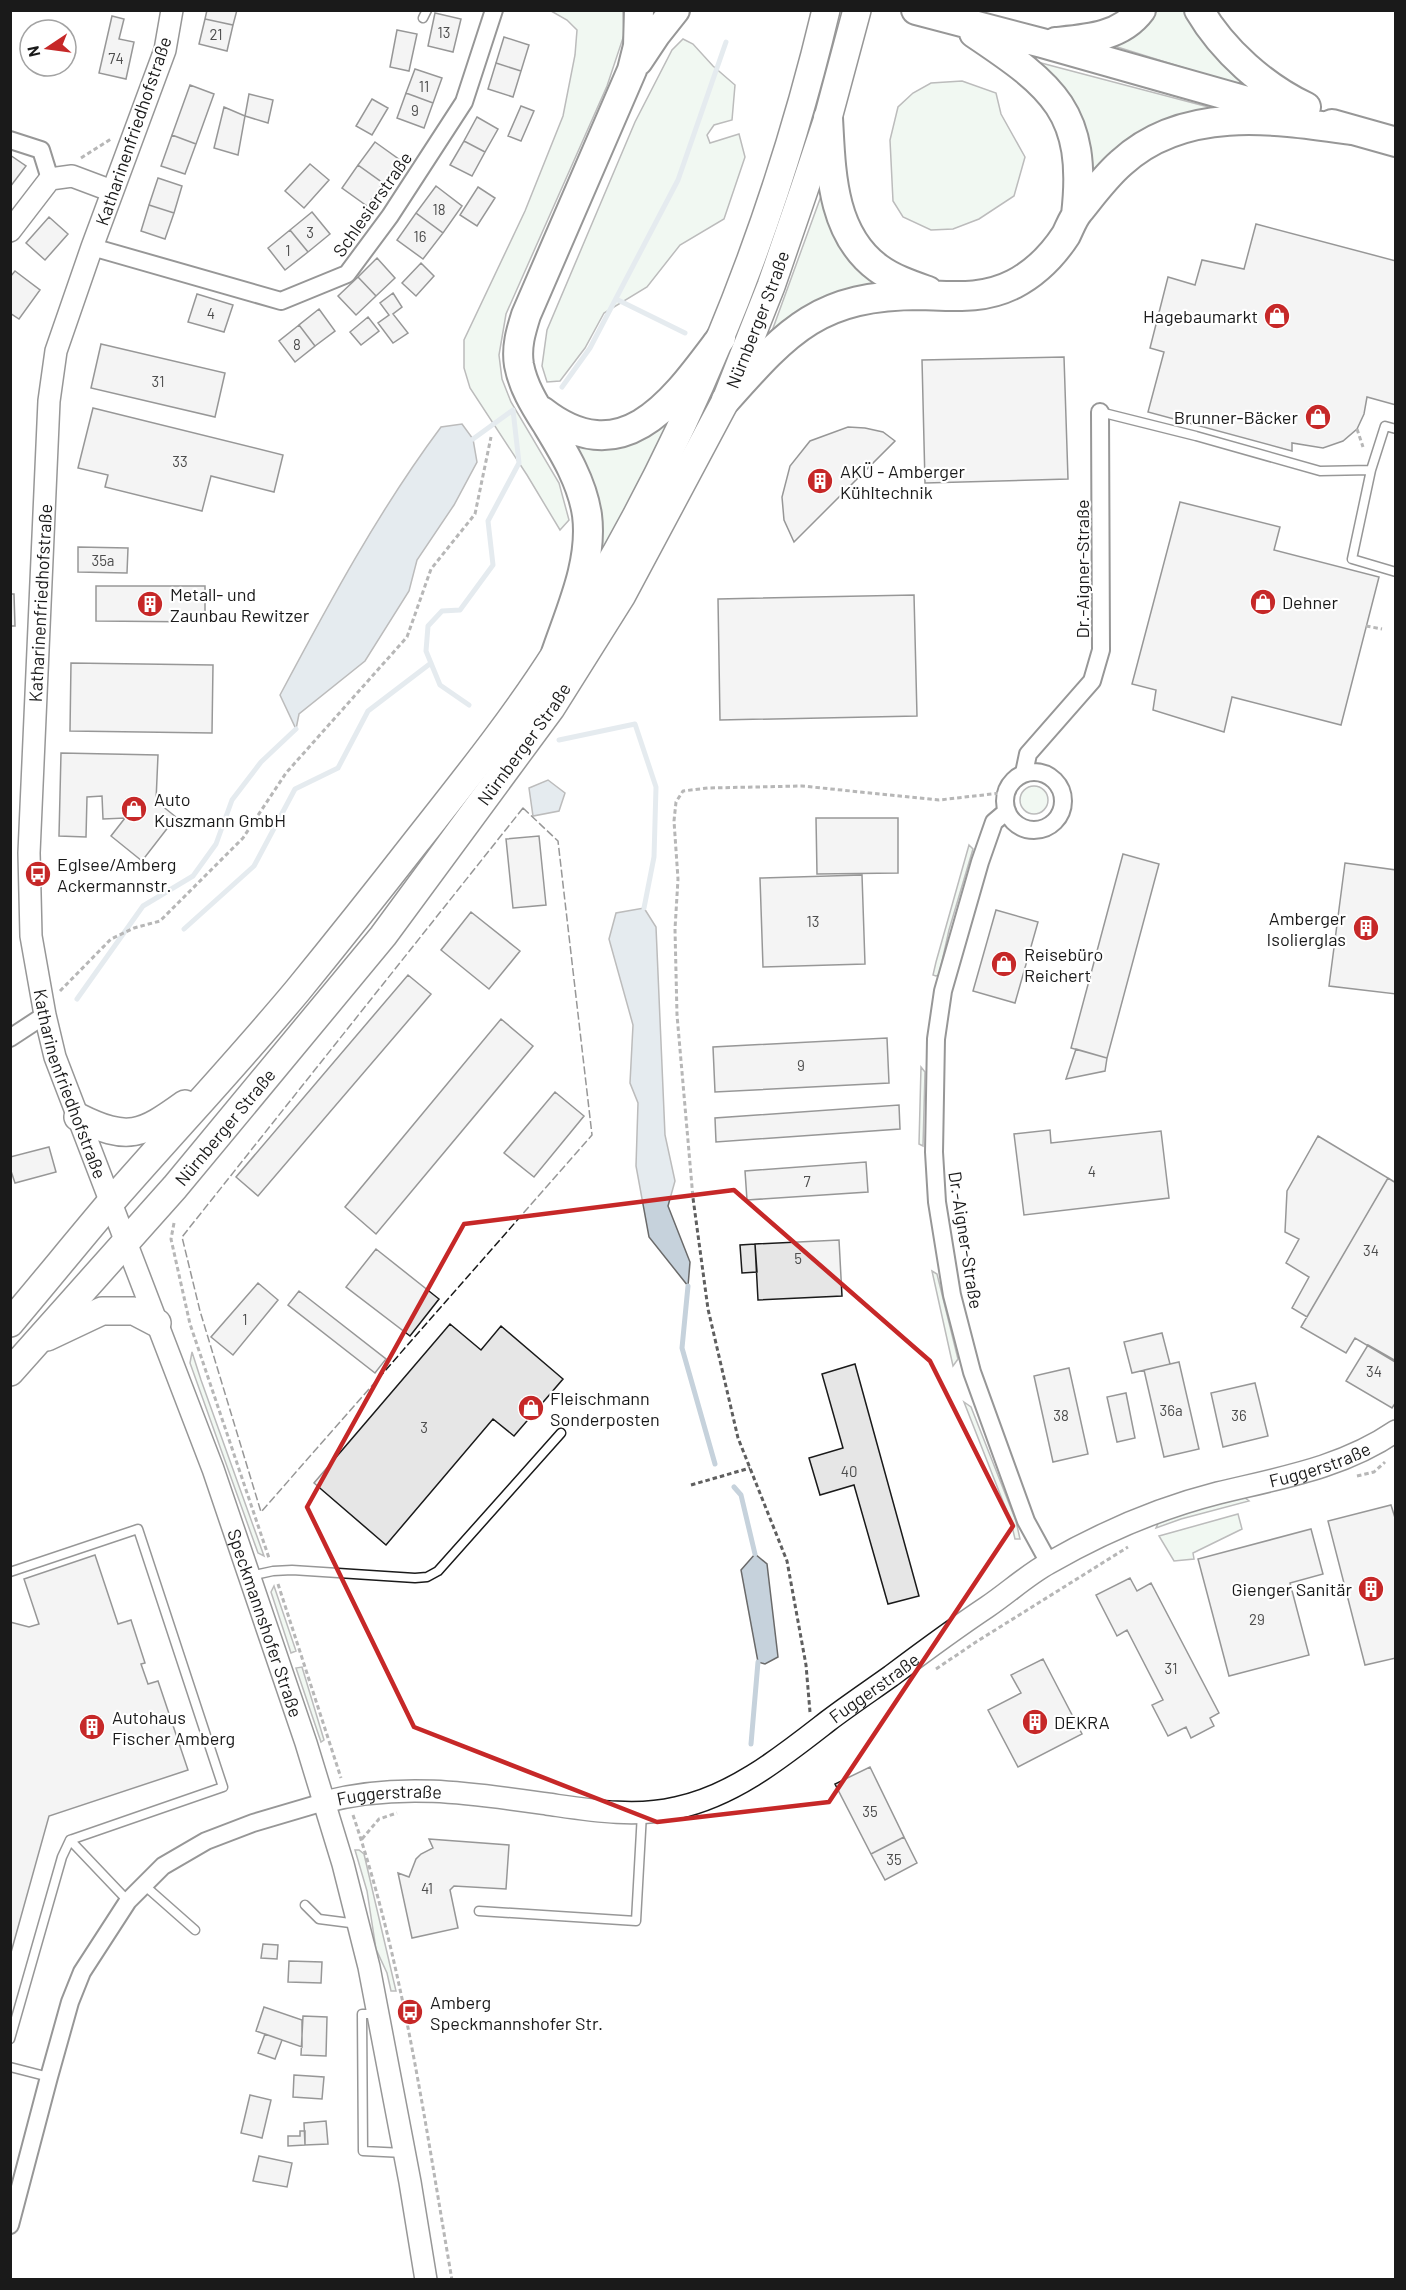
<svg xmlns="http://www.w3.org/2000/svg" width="1406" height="2290" font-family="Barlow,sans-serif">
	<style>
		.green { fill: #e0efe3; stroke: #6a6a6a; stroke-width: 1.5 }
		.water { fill: #c6d2dc; stroke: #6a6a6a; stroke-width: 1.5 }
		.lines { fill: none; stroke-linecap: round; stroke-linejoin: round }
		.stream { stroke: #c6d2dc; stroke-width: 5 }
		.building { fill: #e6e6e6; stroke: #1a1a1a; stroke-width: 1.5 }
		.service-casing { stroke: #1a1a1a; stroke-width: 11 }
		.minor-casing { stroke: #1a1a1a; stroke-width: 20 }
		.tertiary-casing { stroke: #1a1a1a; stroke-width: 24 }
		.primary-casing { stroke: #1a1a1a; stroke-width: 30 }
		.trunk-casing { stroke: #1a1a1a; stroke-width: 32 }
		.path { stroke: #5f5f5f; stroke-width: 3; stroke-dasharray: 4.5 3; stroke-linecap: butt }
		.service { stroke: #fff; stroke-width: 8 }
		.minor { stroke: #fff; stroke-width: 16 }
		.tertiary { stroke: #fff; stroke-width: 21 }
		.primary { stroke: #fff; stroke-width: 27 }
		.trunk { stroke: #fff; stroke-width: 28 }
		.fence { stroke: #1a1a1a; stroke-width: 1.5; stroke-dasharray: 8 3; stroke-linecap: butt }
		.marked { fill: none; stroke: #c62828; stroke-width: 4.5; stroke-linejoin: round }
		.labels { text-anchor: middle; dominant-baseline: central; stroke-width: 4.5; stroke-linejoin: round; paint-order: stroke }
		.number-label { font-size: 15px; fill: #4d4d4d }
		.street-label { font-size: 18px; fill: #1a1a1a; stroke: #fff }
		.poi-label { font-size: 18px; fill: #1a1a1a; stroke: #fff; text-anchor: start }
	</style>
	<rect width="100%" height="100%" fill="#fff"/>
	<!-- green -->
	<path class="green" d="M551,11H623L624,35L607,86L506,314L499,355L502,379L511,402L559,483L569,520L560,530L527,475L470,388L464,368V340L525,211L563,116L575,55L577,30L567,20Z
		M1157,11H1189L1242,72L1239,85L1114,46L1148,23Z
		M683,39L693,44L713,66L735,85L732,120L714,125L707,135L710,143L739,134L745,157L724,219L680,245L647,287L604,313L585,348L560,381L547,382L542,366L547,330L635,122L672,50Z
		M1026,59L1216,109L1092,180Z
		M962,81L996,93L1001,114L1025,157L1014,196L979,219L953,229L931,230L903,217L893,201L890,140L898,107L913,93L931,83Z
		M824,188L887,283L790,318L772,331Z
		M665,425L669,427L599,562L571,440C612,444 629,451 665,425Z
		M1020 800a14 14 0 1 1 28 0a14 14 0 1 1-28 0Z
		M969,845L973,849L949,930L939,975L936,976L933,975L936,962Z
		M921,1067L925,1072L923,1146L919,1144Z
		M932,1271L937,1274L958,1359L953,1366Z
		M192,1352L201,1380L264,1556L258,1553L190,1363Z
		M964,1402L971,1407L1016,1521L1020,1539H1015L1011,1522Z
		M1244,1497L1249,1501L1181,1519L1156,1528L1159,1521L1194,1508Z
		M1238,1514L1242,1529L1193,1553L1194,1559L1174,1561L1159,1536Z
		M274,1586L296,1651L291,1653L271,1592Z
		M302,1667L324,1740L321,1742L296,1668Z
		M355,1850H359L364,1854L396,1991H391L387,1973L376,1949L367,1891Z"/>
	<!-- water -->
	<path class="water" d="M462,424L473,439L477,462L454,505L417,560L409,591L365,661L299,714L296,729L280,695C329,603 379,510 441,427Z
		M548,780L565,793L559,811L533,816L529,788Z
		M644,908L656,927L665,1135L675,1181L668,1206L690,1262L688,1286L649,1237L636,1166L638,1103L630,1083L633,1025L609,939L616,913Z
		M755,1554L767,1564L778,1657L765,1664L758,1662L741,1570Z"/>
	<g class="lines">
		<!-- stream -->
		<path class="stream" d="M616,299L685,333
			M562,387L590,348L678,180L726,42
			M469,705L440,685L426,651L428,626L442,611L460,610L493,565L488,521L519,463L513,410L473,439
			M559,740L635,724L656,787L654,857L644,908
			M184,929L254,866L295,789L338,768L368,711L431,663
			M77,999L143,906L193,876L216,844L232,800L261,762L296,729
			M688,1286L682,1348L715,1464
			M734,1487L741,1495L755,1554
			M751,1744L758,1662"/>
	</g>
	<!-- building -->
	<path class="building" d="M207,10H237L233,25L205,19Z
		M435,13L461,19L453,52L428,46Z
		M112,16L124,19L119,39L134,42L126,79L99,73Z
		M205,19L233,25L227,51L199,44Z
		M397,30L417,34L409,71L390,67Z
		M504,37L529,45L521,71L496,63Z
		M496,63L521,71L513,97L488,89Z
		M415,69L442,78L433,103L406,93Z
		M190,85L214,94L196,144L172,135Z
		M406,93L433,103L424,128L397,118Z
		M249,94L273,100L268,123L245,116Z
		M372,99L388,108L372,135L356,126Z
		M521,106L534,111L521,141L508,136Z
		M224,107L245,116L238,155L214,148Z
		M477,117L498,129L485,152L464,141Z
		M172,135L196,144L185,174L161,166Z
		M464,141L485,152L472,176L450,165Z
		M375,142L400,160L383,183L358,165Z
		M10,155L26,166L10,187Z
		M310,164L329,180L304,208L285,191Z
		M358,165L383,183L367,206L342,188Z
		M158,178L182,186L174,213L149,205Z
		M436,186L462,206L443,233L416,213Z
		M478,187L495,198L477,226L460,215Z
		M149,205L174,213L165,239L141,231Z
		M312,212L330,234L308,252L290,230Z
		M416,213L443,233L423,259L397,240Z
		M49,217L68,234L45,260L26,243Z
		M1256,224L1396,261V405L1367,397L1364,414L1357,429L1343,441L1323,448L1292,443V451L1148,412L1164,352L1150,348L1168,277L1195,285L1202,260L1244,269Z
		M290,230L308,252L285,270L268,248Z
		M377,258L395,278L376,296L358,277Z
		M421,263L434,276L416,296L402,283Z
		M15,271L40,290L19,319L10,313V277Z
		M358,277L376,296L356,315L338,296Z
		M393,293L402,307L393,314L408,333L393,343L378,323L389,315L380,303Z
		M197,294L233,305L224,332L188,322Z
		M319,309L335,331L315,346L299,325Z
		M368,317L379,331L361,345L350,332Z
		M299,325L315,346L295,362L279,341Z
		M101,344L225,373L215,417L91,388Z
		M1064,357L1068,479L925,483L922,360Z
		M93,408L283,455L274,492L211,476L202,511L105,487L108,475L78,468Z
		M848,427L865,428L883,432L895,441L794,542L784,520L782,497L790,466L810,441Z
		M1180,502L1280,527L1274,550L1379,577L1341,725L1232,697L1224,732L1153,710L1156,690L1132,684Z
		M78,547L128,548L127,573L78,572Z
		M96,586H205V622L96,621Z
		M10,594H14L15,626H10Z
		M914,595L917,716L720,720L718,599Z
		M71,663L213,665L212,733L70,731Z
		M61,753L158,755L156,801L176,817L142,861L111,836L125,818L103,819L102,796L87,797L86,837L59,836Z
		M816,818H898V873L817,874Z
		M539,836L546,905L513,908L506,839Z
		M1123,854L1159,864L1107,1058L1071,1048Z
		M1345,863L1396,870V994L1329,986Z
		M862,875L865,964L763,967L760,878Z
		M996,910L1038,922L1015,1003L973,991Z
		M471,912L520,951L489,989L441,950Z
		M408,975L431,994L258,1196L236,1177Z
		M501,1019L533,1046L376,1234L345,1207Z
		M887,1038L889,1083L715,1092L713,1047Z
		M1076,1049L1107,1058L1105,1071L1066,1079Z
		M555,1092L584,1116L534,1177L504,1153Z
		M899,1105L900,1129L716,1142L715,1118Z
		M1050,1130L1051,1143L1161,1131L1169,1198L1024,1215L1014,1134Z
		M1318,1136L1388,1178L1307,1317L1292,1308L1309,1277L1286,1263L1299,1239L1285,1232L1287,1191Z
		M49,1147L56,1172L15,1183L10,1168V1157Z
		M866,1162L868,1192L747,1200L745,1171Z
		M1388,1178L1396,1183L1395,1362L1355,1338L1346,1353L1301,1327Z
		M839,1240L842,1296L758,1300L755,1244Z
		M755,1244L757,1272L742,1273L740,1245Z
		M376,1249L439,1299L410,1336L346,1287Z
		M258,1283L278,1300L233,1355L211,1337Z
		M299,1291L386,1359L375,1373L288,1305Z
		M450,1324L481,1350L501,1326L563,1379L514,1436L493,1419L386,1545L314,1483Z
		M1162,1333L1170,1364L1132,1373L1124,1342Z
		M1368,1345L1396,1361V1402L1392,1408L1346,1381Z
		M1179,1362L1199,1449L1164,1457L1144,1370Z
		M855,1364L919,1596L888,1604L854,1485L820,1495L809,1458L843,1448L822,1374Z
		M1069,1368L1088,1454L1053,1462L1034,1376Z
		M1255,1383L1268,1436L1223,1447L1211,1393Z
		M1126,1393L1135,1438L1117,1442L1107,1397Z
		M1391,1505L1396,1521V1658L1365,1665L1328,1521Z
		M1311,1529L1323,1574L1290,1583L1309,1655L1229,1676L1198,1559Z
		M95,1555L118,1624L131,1620L145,1663L141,1664L148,1684L158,1681L188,1770L49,1816L10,1956V1622L29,1627L39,1624L24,1579Z
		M1130,1578L1137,1591L1151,1583L1219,1713L1210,1718L1214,1726L1191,1738L1186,1727L1168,1736L1152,1705L1163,1700L1127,1630L1117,1636L1096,1595Z
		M1043,1659L1082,1734L1018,1767L988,1710L1021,1693L1011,1675Z
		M870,1767L904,1837L871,1854L835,1784Z
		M904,1837L917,1863L885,1880L871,1854Z
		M429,1839L509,1845L506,1889L454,1886L450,1890L458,1928L412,1938L398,1873L409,1877L416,1859L421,1854L433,1848Z
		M263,1944L278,1945L277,1959L261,1958Z
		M289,1961L322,1962L321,1983L288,1982Z
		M264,2007L302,2020V2047L256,2031Z
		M303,2016L327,2017L326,2056L301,2055Z
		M265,2034L282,2040L275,2059L258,2053Z
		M294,2075L324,2077L322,2099L293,2097Z
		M250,2095L271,2100L262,2138L241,2133Z
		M326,2121L328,2144L305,2145L304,2123Z
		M300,2131H305V2145L288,2146V2136H300Z
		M259,2156L292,2163L287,2187L253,2181Z"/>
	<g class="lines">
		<!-- service casing -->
		<g class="service-casing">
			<path id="service" d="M423,18L427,10
				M1100,412L1196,436L1320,471L1371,470
				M1396,429L1385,426L1371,470L1352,559L1396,572
				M10,1572L138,1529L223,1787L70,1840L62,1857L10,2039
				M250,1576L273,1571L292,1570L415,1578L427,1577L438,1571L561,1433
				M70,1840L128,1901
				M144,1885L195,1930
				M305,1905L319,1919L358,1924
				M479,1911L636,1921L642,1813
				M378,2014H362L363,2151L404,2153
				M10,2067L49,2077"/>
		</g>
		<!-- minor casing -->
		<g class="minor-casing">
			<path id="minor" d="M10,140L41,150L50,179
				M92,247L281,301L347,274L390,216L464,102L494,10
				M1005 801a29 29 0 1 1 58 0a29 29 0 1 1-58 0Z
				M1024,773L1028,754L1092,681L1101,650L1100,412
				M1007,811L994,822L980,862L943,991L936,1039L934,1152L937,1202L952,1295L972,1372L1026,1521L1049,1563
				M10,1038L45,1015
				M10,2225L49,2077L70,2002L82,1972L128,1901L163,1866L206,1841L253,1823L324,1802"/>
		</g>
		<!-- tertiary casing -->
		<g class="tertiary-casing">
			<g id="tertiary">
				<path id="s1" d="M172,10L165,50L92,247L56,351L49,401L29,853L31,936L45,1015L55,1057L213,1469L306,1743L343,1864L369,1967L410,2182L426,2280"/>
				<path d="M10,231L50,179L72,176L112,191"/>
				<path id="s2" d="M324,1802C399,1782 471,1793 547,1804C589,1810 634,1818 676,1808C734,1796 783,1756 828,1721C849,1705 870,1691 891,1676C923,1652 954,1629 987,1607C1008,1593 1027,1575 1049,1563C1103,1532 1159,1508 1218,1493C1280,1478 1342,1468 1396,1431"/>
			</g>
		</g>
		<!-- primary casing -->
		<g class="primary-casing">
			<g id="primary">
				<path d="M78,1117C128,1142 142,1135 185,1104"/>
				<path d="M10,1323C44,1283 77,1242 111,1202C173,1131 238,1062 298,990C338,941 377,892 416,842C464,781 514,719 556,653C682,457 772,237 826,10"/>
				<path d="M47,1337L102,1311H134L157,1323"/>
				<path id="s3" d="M10,1372L175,1187L383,936L551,708L622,595L726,400L771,286L804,190L828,118L857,10"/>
			</g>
		</g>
		<!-- trunk casing -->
		<g class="trunk-casing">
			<path id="trunk" d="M916,10L1042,43L1279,110
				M1199,10C1223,51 1264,87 1306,107
				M974,33C1053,86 1088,112 1076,215
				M1056,42C1087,39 1121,37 1141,10
				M638,61L656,34L675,10
				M828,118C831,171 831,233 878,268C893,279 911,285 928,291
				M1332,124L1396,142
				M726,400C789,329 820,295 921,295C953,296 983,300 1014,284C1035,273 1053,255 1066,235C1070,227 1073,218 1079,211C1092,195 1105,177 1121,163C1184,105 1274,119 1351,130
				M542,411C624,475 675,399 721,338
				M556,653C571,609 593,562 587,515C582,481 563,451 546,423C534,404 523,386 519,365C516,347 521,331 526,315L632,70L638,46L639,10"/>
		</g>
		<!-- path -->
		<path class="path" d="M81,158L111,139
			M1357,429L1363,447
			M1366,626L1382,629
			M60,991L111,939L134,928L160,921L243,838L286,773L407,637L431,569L475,514L491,437
			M174,1223L171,1239L190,1324L269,1558
			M1357,1476L1374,1472L1385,1462
			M691,1485L750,1468
			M278,1584L341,1778
			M936,1669L976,1642L1128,1547
			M810,1712L806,1665L787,1561L738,1438L708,1309L693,1198L677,1015L675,929L678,879L674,821L676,802L683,791L708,788L802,786L939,800L1001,793
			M353,1815C404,1966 425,2124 452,2280
			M362,1839L379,1819L397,1813"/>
		<!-- service -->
		<use href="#service" class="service"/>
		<!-- minor -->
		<use href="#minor" class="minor"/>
		<!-- tertiary -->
		<use href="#tertiary" class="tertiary"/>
		<!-- primary -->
		<use href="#primary" class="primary"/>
		<!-- trunk -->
		<use href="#trunk" class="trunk"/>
		<!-- fence -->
		<path class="fence" d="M523,808L558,841L592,1135L261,1512L200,1311L182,1237Z"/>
	</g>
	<!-- marked area -->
	<path d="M0 0H1406V2290H0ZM734,1190L930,1361L1013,1526L829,1802L657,1822L414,1727L307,1507L464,1224Z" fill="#fff" fill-opacity=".55" fill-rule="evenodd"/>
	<path class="marked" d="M734,1190L930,1361L1013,1526L829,1802L657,1822L414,1727L307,1507L464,1224Z"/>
	<!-- icons -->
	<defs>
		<g id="shop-disc" transform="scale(1.35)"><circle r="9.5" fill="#c62828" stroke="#fff"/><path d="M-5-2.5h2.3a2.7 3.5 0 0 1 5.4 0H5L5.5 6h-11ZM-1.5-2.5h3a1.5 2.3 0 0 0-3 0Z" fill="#fff"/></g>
		<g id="building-disc" transform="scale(1.35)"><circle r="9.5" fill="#c62828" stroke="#fff"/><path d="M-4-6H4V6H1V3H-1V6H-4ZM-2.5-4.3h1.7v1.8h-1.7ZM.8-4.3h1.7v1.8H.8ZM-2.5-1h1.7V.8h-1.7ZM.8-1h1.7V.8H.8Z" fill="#fff"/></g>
		<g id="bus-disc" transform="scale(1.35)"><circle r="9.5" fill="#c62828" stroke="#fff"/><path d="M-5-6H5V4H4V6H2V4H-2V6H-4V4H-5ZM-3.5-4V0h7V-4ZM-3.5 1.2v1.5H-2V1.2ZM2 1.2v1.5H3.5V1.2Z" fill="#fff"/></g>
	</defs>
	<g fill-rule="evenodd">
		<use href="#shop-disc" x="1277" y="316"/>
		<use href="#shop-disc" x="1318" y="417"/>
		<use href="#building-disc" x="820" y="481"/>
		<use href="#shop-disc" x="1263" y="602"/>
		<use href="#building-disc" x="150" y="604"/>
		<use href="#shop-disc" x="134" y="809"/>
		<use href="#bus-disc" x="38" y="874"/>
		<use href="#building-disc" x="1366" y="928"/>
		<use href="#shop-disc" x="1004" y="964"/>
		<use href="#shop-disc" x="531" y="1408"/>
		<use href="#building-disc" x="1371" y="1589"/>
		<use href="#building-disc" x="1035" y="1722"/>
		<use href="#building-disc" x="92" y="1727"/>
		<use href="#bus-disc" x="410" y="2012"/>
	</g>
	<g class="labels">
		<!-- number labels -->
		<g class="number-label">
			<text x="444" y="32">13</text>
			<text x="216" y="34">21</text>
			<text x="116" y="58">74</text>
			<text x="424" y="86">11</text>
			<text x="415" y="110">9</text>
			<text x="439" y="209">18</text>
			<text x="310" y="232">3</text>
			<text x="420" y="236">16</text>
			<text x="288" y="250">1</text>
			<text x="211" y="313">4</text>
			<text x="297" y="344">8</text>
			<text x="158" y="381">31</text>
			<text x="180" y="461">33</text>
			<text x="103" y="560">35a</text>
			<text x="813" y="921">13</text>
			<text x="801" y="1065">9</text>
			<text x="1092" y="1171">4</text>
			<text x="807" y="1181">7</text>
			<text x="1371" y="1250">34</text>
			<text x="798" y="1258">5</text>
			<text x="245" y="1319">1</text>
			<text x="1374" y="1371">34</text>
			<text x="1171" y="1410">36a</text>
			<text x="1061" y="1415">38</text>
			<text x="1239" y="1415">36</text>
			<text x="424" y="1427">3</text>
			<text x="849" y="1471">40</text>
			<text x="1257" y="1619">29</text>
			<text x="1171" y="1668">31</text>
			<text x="870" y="1811">35</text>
			<text x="894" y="1859">35</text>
			<text x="427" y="1888">41</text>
		</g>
		<!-- street labels -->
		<g class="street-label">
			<text transform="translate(133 131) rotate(-71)">Katharinenfriedhofstraße</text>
			<text transform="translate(372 204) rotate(-55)">Schlesierstraße</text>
			<text stroke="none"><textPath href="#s3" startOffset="1298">Nürnberger Straße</textPath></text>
			<text transform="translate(1082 569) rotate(-90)">Dr.-Aigner-Straße</text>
			<text transform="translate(40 603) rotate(-87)">Katharinenfriedhofstraße</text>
			<text stroke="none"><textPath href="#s3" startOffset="812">Nürnberger Straße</textPath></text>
			<text stroke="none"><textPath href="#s1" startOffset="1100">Katharinenfriedhofstraße</textPath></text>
			<text stroke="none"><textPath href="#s3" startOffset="326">Nürnberger Straße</textPath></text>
			<text transform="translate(966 1240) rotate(81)">Dr.-Aigner-Straße</text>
			<text stroke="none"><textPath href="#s2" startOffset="1092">Fuggerstraße</textPath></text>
			<text stroke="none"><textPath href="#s1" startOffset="1674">Speckmannshofer Straße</textPath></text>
			<text stroke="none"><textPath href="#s2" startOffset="588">Fuggerstraße</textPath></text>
			<text stroke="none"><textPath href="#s2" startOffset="66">Fuggerstraße</textPath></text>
		</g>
		<!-- poi labels -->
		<g class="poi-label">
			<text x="1258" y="316" text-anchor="end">Hagebaumarkt</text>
			<text x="1298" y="417" text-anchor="end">Brunner-Bäcker</text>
			<text x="840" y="471">AKÜ - Amberger<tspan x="840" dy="21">Kühltechnik</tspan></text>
			<text x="170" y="594">Metall- und<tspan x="170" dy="21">Zaunbau Rewitzer</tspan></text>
			<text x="1282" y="602">Dehner</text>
			<text x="154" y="799">Auto<tspan x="154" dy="21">Kuszmann GmbH</tspan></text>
			<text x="57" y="864">Eglsee/Amberg<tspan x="57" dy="21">Ackermannstr.</tspan></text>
			<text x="1346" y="918" text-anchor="end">Amberger<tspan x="1346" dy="21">Isolierglas</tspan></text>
			<text x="1024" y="954">Reisebüro<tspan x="1024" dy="21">Reichert</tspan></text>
			<text x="550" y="1398">Fleischmann<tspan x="550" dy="21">Sonderposten</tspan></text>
			<text x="1352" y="1589" text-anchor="end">Gienger Sanitär</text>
			<text x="112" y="1717">Autohaus<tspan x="112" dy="21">Fischer Amberg</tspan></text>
			<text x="1054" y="1722">DEKRA</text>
			<text x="430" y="2002">Amberg<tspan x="430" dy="21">Speckmannshofer Str.</tspan></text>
		</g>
	</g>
	<!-- border -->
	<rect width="1406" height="2290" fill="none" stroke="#1a1a1a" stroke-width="24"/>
	<!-- north arrow -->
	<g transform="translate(48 48) rotate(257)"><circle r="28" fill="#ffffff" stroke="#a3a3a3" stroke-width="1.5"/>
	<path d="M0-4.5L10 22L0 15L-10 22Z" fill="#c62828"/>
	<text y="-9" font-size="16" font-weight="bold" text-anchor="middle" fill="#1a1a1a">N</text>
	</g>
</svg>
